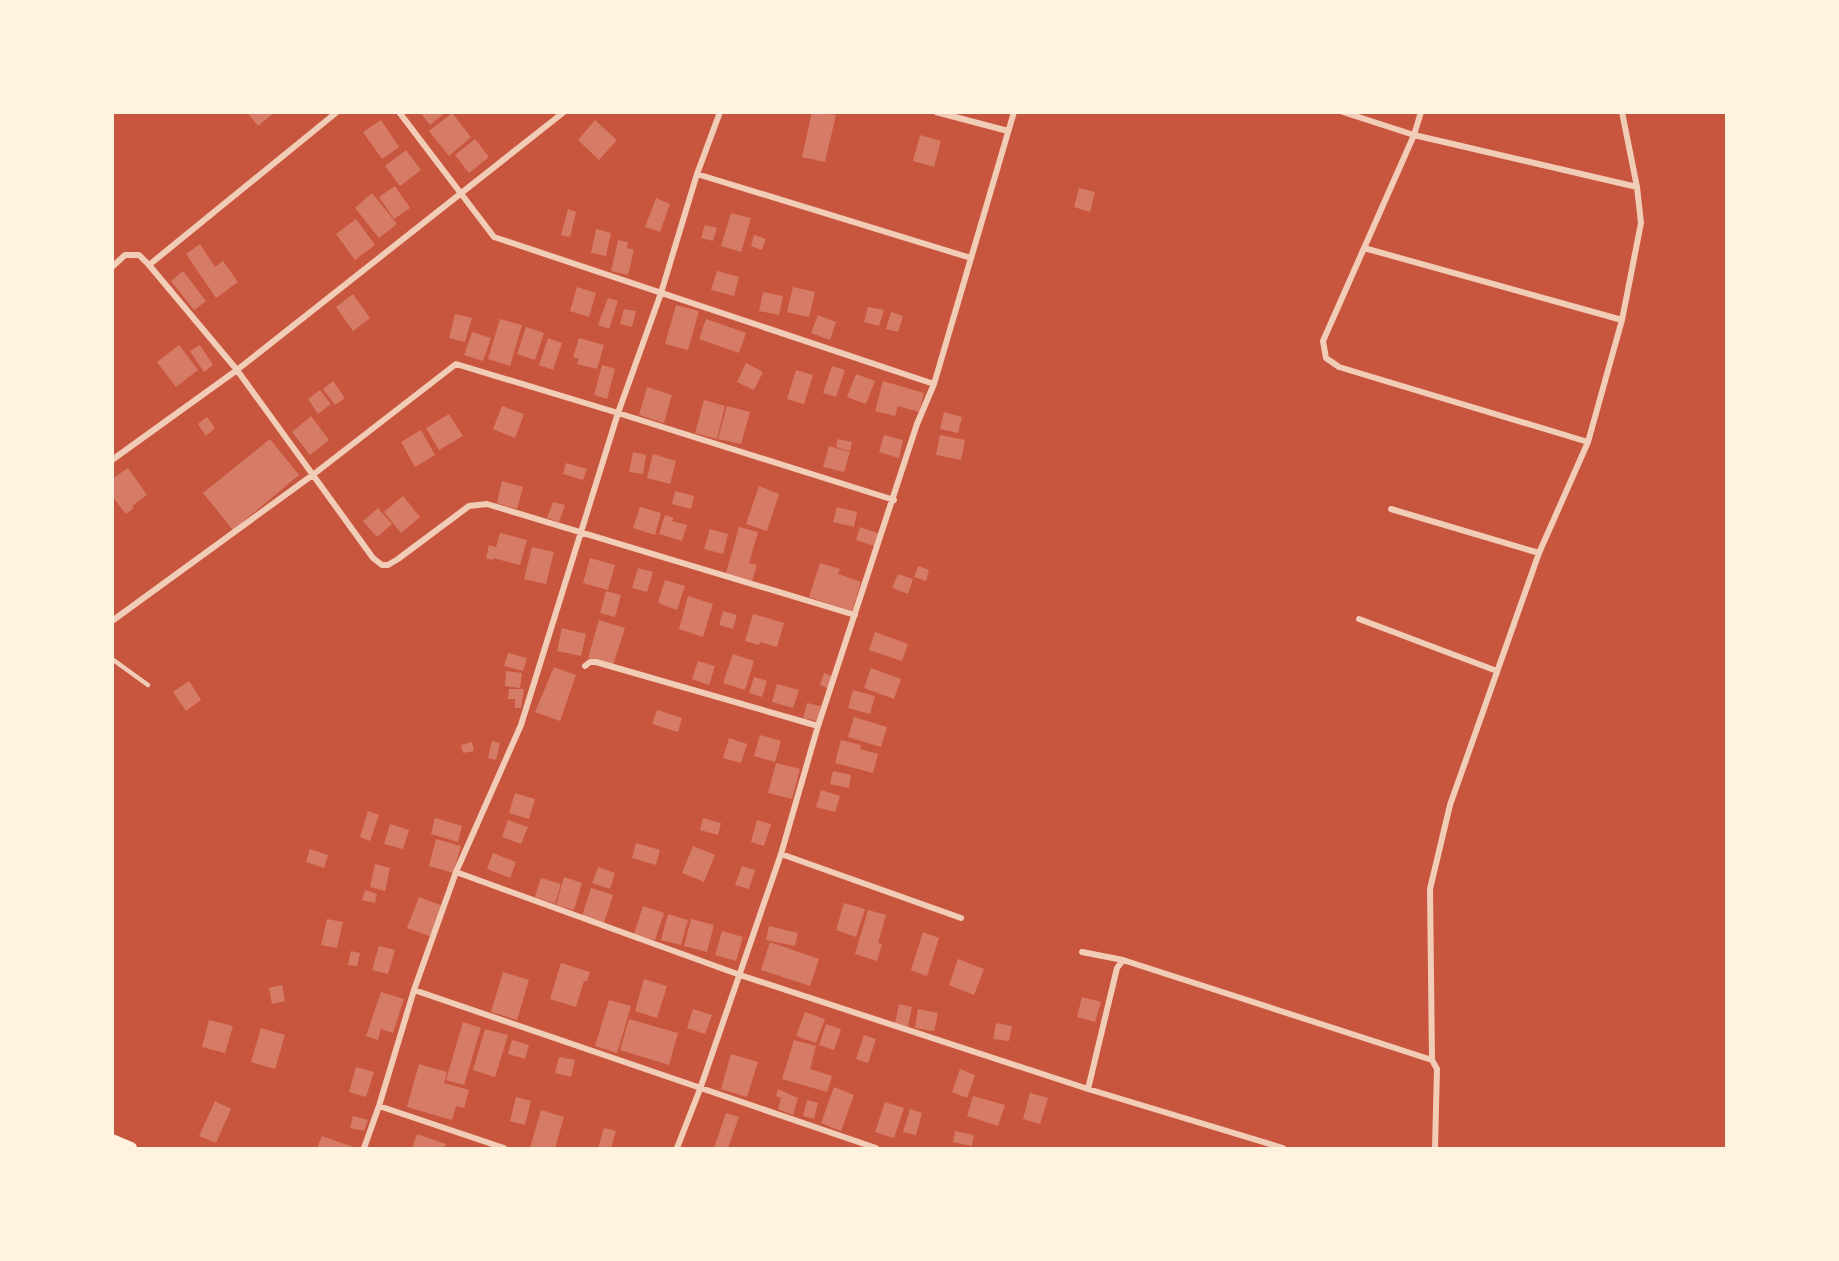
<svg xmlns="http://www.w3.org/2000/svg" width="1839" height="1261" font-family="'PT Sans',sans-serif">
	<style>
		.building { fill: #d67c66 }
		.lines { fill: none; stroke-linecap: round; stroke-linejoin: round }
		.service { stroke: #f1ccb7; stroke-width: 4.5 }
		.minor { stroke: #f1ccb7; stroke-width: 6 }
		.secondary { stroke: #fff3e0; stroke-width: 12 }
	</style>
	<rect width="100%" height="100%" fill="#c8553d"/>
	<!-- building -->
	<path class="building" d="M247,112H275L258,126Z
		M420,112H446L430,125Z
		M812,112L836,115L825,162L802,157Z
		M452,113L471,137L449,156L429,131Z
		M381,120L399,147L382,159L363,132Z
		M595,120L617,140L599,160L578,140Z
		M920,135L941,141L934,167L913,161Z
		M475,139L489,157L469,173L455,155Z
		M406,150L421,170L400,186L385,166Z
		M395,186L410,208L394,219L379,197Z
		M1079,188L1095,192L1090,212L1074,207Z
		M372,193L397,224L379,238L355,208Z
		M656,198L670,204L660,232L645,227Z
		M568,209L576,212L570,237L561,235Z
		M731,213L751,218L741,252L721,246Z
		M356,219L375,245L355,260L336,234Z
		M705,225L717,228L713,241L701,238Z
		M596,229L611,233L606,256L591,253Z
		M754,235L766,239L762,250L751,246Z
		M618,240L628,242L627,248L634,250L628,275L611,271Z
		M200,244L215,267L223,261L238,282L216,298L186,254Z
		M183,271L206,301L194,310L171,281Z
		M717,271L739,277L734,296L711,290Z
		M577,287L596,293L589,317L570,311Z
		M793,287L815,292L809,317L787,312Z
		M763,292L783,296L779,315L759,311Z
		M353,294L370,318L353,331L336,307Z
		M608,298L618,301L609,329L598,325Z
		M676,305L699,311L688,350L665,344Z
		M868,307L884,310L879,326L864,322Z
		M624,309L636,311L632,327L620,324Z
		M891,312L903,316L898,332L886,329Z
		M455,314L472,318L465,342L449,338Z
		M818,315L836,322L830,340L811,333Z
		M500,319L522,325L510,366L488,359Z
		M706,319L746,333L739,353L699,339Z
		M526,327L544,333L535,360L517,354Z
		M472,332L491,338L483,361L464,355Z
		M548,338L562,343L553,370L539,365Z
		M579,338L604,345L597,369L577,364L579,359L573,357Z
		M179,345L198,370L176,387L157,362Z
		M200,345L213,365L204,372L190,351Z
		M746,363L763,372L754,390L737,382Z
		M602,365L615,369L607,399L594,395Z
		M832,366L845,370L836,397L823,393Z
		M796,370L813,375L804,404L787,399Z
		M856,374L875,381L866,404L847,397Z
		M333,381L345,398L335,405L323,389Z
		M883,381L924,393L919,412L898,406L895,416L875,411Z
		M647,387L672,395L664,423L639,415Z
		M320,390L331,404L318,414L308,399Z
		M704,400L725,406L717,439L695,433Z
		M502,406L524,414L515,438L493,429Z
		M727,406L750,412L741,444L718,439Z
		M944,412L962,417L958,433L940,429Z
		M449,414L463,436L439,450L426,428Z
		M311,416L329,440L310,455L292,432Z
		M207,417L215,428L206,436L198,424Z
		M421,430L435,455L415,467L401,442Z
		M884,435L903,440L899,458L879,452Z
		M940,435L965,440L961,460L936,455Z
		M270,439L299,475L233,530L203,493Z
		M838,439L852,442L850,451L836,447Z
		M829,446L850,452L844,472L823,467Z
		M633,452L646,455L643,474L629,472Z
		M653,454L676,461L670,484L647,478Z
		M566,463L587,469L583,480L563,474Z
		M128,468L147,495L132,506L134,508L126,514L112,496V479Z
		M502,481L523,487L517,509L497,503Z
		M759,486L779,494L767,531L746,524Z
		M675,491L694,496L691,509L672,504Z
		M403,496L420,517L401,533L384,512Z
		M553,502L565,505L559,522L547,518Z
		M640,507L661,513L655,535L633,528Z
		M837,507L857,512L854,527L833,522Z
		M378,508L392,524L377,537L363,521Z
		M665,515L674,518L672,521L687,525L682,541L659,534Z
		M739,527L758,532L749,563L757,565L752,581L726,573Z
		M860,527L881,534L877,547L856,540Z
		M710,529L728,534L723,554L704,549Z
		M500,533L527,540L520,565L493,558V560L486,558L489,545L496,547Z
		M532,547L554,552L546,584L524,579Z
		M590,558L615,565L608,590L583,583Z
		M820,563L840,569L838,574L861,582L852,611L809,597Z
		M918,566L929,570L926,581L914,577Z
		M638,568L653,572L647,592L632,588Z
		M898,574L913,579L908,594L892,588Z
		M665,580L685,586L677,610L658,603Z
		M606,591L621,595L615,617L600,613Z
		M688,596L713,604L703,637L679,629Z
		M723,611L737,615L733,629L719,625Z
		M753,614L784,623L777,647L760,642L759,645L745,641Z
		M599,620L625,628L613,665L588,658Z
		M562,628L586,634L581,656L557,651Z
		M875,632L908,644L902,661L869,650Z
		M508,653L527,658L523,671L504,666Z
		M733,654L754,661L745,690L723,683Z
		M698,661L715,666L709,685L692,679Z
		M554,667L576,675L560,721L535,712Z
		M871,668L901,679L894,699L864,688Z
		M506,671L522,673L520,688L505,686Z
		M824,673L834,677L830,689L820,685Z
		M754,677L767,681L762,697L749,693Z
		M189,681L201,700L186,711L173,692Z
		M777,684L799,690L793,708L772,702Z
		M509,689H524L521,708H515V699H508Z
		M853,690L875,696L870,714L848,708Z
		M807,703L821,706L817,721L803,718Z
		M657,710L682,718L678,732L652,724Z
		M854,717L887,727L881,747L848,737Z
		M760,735L781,741L775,762L754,756Z
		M729,738L747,744L741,763L723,758Z
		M841,740L861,745L860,749L878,754L873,773L835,763Z
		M492,741L500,743L496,760L488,758Z
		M472,742L474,751L463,753L461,745Z
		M776,763L800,769L792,799L768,793Z
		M833,771L851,775L849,788L830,784Z
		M821,790L840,796L835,812L816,807Z
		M515,793L535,799L529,819L509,813Z
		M368,811L379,815L370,841L360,837Z
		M435,818L462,826L458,842L431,834Z
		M703,818L721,823L718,835L700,830Z
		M508,820L528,827L521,844L502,837Z
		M757,820L771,824L764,846L751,842Z
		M390,824L409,830L403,849L384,844Z
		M436,839L461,846L453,873L429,866Z
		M636,843L660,850L656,865L632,858Z
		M693,846L715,855L704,882L682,873Z
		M310,849L328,855L324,868L306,862Z
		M493,853L516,862L510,878L487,869Z
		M375,864L390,868L385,891L370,887Z
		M742,866L755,870L749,889L735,885Z
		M598,867L615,873L610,889L592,883Z
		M564,877L582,883L574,910L556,905Z
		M541,878L561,884L555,904L535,897Z
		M591,888L613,895L604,923L582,916Z
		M365,890L377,894L375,903L362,900Z
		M419,897L443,906L432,937L407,928Z
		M844,903L865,909L856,937L836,930Z
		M643,906L664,913L655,940L634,934Z
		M868,910L886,915L878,943L882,944L877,961L855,954Z
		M668,914L688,920L681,945L661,940Z
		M327,919L343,922L337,948L321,945Z
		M691,919L714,925L707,952L684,946Z
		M769,926L798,933L795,946L766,940Z
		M722,931L743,937L736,961L715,955Z
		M923,932L939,938L927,976L911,970Z
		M770,942L819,959L810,986L761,970Z
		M379,946L395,950L388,974L372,970Z
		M351,951L360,953L357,966L348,965Z
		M958,959L984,969L974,995L949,985Z
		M561,963L590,972L587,981H584L576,1007L550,999Z
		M503,972L529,980L517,1020L491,1012Z
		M644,979L667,986L657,1018L635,1011Z
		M282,985L285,1001L272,1004L269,988Z
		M381,992L404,999L393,1033L381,1029L378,1040L366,1036Z
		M1082,997L1101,1002L1095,1022L1077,1017Z
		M609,1000L631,1006L617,1053L595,1046Z
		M899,1004L912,1007L908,1027L895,1024Z
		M693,1009L712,1015L705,1034L687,1028Z
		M918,1009L938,1013L934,1031L915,1028Z
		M805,1012L825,1019L816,1043L796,1036Z
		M629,1019L678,1033L669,1065L620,1050Z
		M209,1020L233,1026L225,1053L202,1047Z
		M463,1022L481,1028L464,1085L446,1080Z
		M996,1023L1012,1026L1009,1041L993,1039Z
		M826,1024L841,1029L834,1050L819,1045Z
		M261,1028L285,1035L275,1069L251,1062Z
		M485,1029L508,1035L495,1077L473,1070Z
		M864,1035L876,1039L868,1063L856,1059Z
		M512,1040L529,1045L525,1059L508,1054Z
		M794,1040L816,1046L810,1069L832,1076L827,1092L782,1079Z
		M731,1054L758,1062L747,1097L721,1089Z
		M559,1057L575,1060L571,1077L555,1073Z
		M419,1064L447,1072L444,1083L469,1090L464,1108L456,1106L452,1120L407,1107Z
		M356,1067L374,1072L366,1097L349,1092Z
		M960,1069L975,1075L967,1098L952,1092Z
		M834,1087L854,1095L841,1131L821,1123Z
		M778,1089L798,1098L793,1115L778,1109L781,1098L776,1096Z
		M1030,1093L1048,1098L1040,1124L1023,1119Z
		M973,1096L1005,1105L998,1126L967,1116Z
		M516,1097L531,1101L525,1125L510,1121Z
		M807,1100L818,1103L814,1119L803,1116Z
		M215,1101L231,1109L216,1143L199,1136Z
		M885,1102L904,1108L894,1138L875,1132Z
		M910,1109L922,1113L916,1135L903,1132Z
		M541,1110L564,1117L555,1148H530Z
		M726,1113L739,1117L728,1148H714Z
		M353,1116L368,1120L364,1131L350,1128Z
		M604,1128L616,1131L611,1148H598Z
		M955,1131L974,1135L972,1146L953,1142Z
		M417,1134L446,1144L444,1148H412Z
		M322,1136L356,1148H317Z"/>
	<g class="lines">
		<!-- service -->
		<path class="service" d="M112,659L148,685"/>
		<!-- minor -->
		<path class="minor" d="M399,112L494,237L934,384
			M936,112L1008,131
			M1343,112L1414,135L1421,112
			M697,174L971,258
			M1364,248L1622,320
			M149,265L337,112
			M112,267L125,255H139L149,265L237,370L373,558L382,565H388L398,559L469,506L487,504L855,615
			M1588,442L1339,367L1326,358L1323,341L1414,135L1637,187
			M112,460L237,370L564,112
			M1391,509L1539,553
			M1359,619L1497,671
			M112,621L314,474L456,364L618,413L894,500
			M585,666L590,662H596L818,726
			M781,854L961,918
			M456,872L740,975L1088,1089L1283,1148
			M1082,952L1123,960
			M414,990L876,1148
			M1432,1060L1430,889L1450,805L1539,553L1588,442L1622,320L1641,223L1637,187L1622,112
			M1088,1089L1117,968L1123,960L1432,1060L1437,1069L1435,1148
			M379,1106L504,1148
			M364,1148L379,1106L414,990L456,872L521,725L618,413L661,293L697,174L720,112
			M677,1148L700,1089L781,854L818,726L917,424L934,384L1014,112"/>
		<!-- secondary -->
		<path class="secondary" d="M112,1140L131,1148"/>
	</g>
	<!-- border -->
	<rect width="1839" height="1261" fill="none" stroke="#fff3e0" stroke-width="228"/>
</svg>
